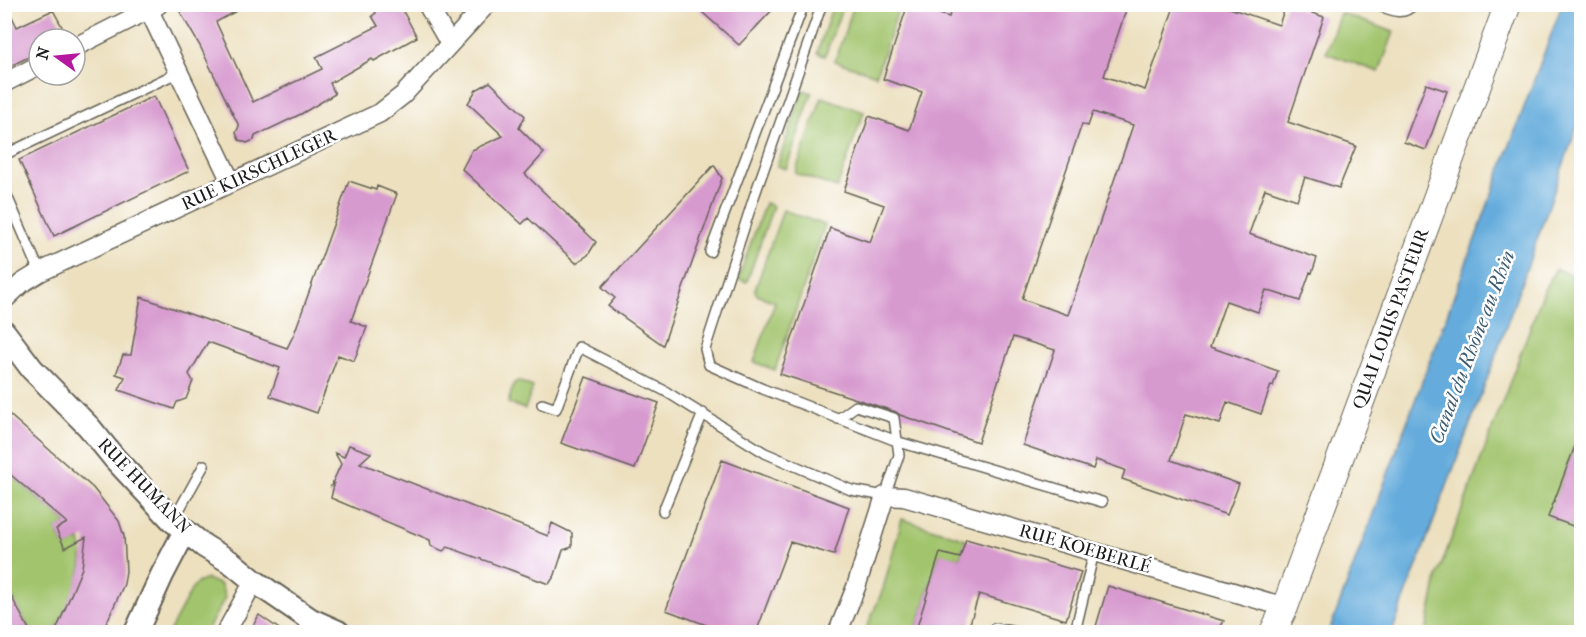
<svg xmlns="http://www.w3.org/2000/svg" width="1586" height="637" font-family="'IM FELL French Canon',serif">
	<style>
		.green { fill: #a2c46d; stroke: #5f7044; stroke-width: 1.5 }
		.water { fill: #65acdc; stroke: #40647c; stroke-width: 1.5 }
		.building { fill: #d79acf; fill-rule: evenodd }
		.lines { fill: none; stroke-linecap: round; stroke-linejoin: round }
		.service-casing { stroke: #656155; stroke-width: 12 }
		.minor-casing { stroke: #656155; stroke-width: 21 }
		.tertiary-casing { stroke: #656155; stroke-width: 26 }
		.secondary-casing { stroke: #656155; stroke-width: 28 }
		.service { stroke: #fff; stroke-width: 9 }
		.minor { stroke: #fff; stroke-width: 18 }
		.tertiary { stroke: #fff; stroke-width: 22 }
		.secondary { stroke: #fff; stroke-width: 26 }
		.labels { text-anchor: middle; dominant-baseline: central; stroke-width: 5; stroke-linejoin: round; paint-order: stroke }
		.street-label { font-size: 18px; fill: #1c1c1c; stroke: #fff }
		.water-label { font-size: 20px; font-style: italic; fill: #3d5d72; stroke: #fff }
	</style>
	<rect width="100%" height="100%" fill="#fff"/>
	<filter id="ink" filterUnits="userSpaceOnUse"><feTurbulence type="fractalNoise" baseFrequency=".0167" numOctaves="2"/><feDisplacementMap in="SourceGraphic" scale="12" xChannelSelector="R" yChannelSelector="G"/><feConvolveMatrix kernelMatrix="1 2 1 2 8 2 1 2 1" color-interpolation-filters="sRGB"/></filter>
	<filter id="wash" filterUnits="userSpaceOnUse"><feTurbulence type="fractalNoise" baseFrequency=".008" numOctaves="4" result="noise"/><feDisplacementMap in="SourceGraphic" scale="24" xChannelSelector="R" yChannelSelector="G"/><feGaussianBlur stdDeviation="1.35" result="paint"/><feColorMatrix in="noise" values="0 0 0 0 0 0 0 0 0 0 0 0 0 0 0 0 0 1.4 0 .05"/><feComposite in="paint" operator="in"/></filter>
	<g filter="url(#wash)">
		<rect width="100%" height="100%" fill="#ece0bf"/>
		<!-- green -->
		<path class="green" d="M833,5H843L825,56L817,53Z
			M854,5H900L876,75L835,61Z
			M1340,13L1394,32L1379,72L1326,53Z
			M803,90L812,93L786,169L777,166Z
			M822,97L864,112L837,188L795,173Z
			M765,203L773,206L747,282L738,279Z
			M783,210L825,225L775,370L754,362L775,302L757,295L755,290Z
			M1556,269L1581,278V428L1549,517L1581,529V632H1426L1437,578L1448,547L1545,288Z
			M518,381L533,387L525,409L508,403L514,383Z
			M4,469L67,523L56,530L65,547L80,540C89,571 67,604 55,632H31L5,583Z
			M902,519L966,539L960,558L940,554L915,632H865L883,589Z
			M207,579L221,585L225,598L206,632H169L193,587L197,583Z"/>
		<!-- water -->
		<path class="water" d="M1562,5H1581V115L1495,358L1392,632H1329Z"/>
		<g id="blocks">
			<!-- building -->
			<path class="building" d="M4,4H6L17,27L53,10L68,38L39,39V52L4,69Z
				M188,4H249L216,22L253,102L322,69L316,57L378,26L372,16L376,13L371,4H399L417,37L374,61L372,59L330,83L335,94L301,114L255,136L254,140L247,143L239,140L236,133L239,126L227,102L200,46L179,10Z
				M693,4H778L739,45Z
				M908,4L949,17L953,4H1128L1104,76L1145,90L1175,4H1218L1279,25L1286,4L1324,17L1288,122L1356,146L1339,188L1305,177L1297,200L1265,189L1249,234L1317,258L1312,273L1310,272L1300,301L1266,290L1258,312L1226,301L1210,347L1278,371L1273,386L1271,385L1261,414L1227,402L1220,424L1186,414L1171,460L1239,484L1227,515L1122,479L1125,470L1096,460L1093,469L1023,445L1055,350L1013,337L978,442L900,415L896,412L780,374L830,228L870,242L884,205L844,191L869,116L909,130L922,92L883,79ZM1093,112L1133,125L1068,315L1022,299L1082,124L1088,126Z
				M490,82L525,116L519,128L544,153L525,174L596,242L588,255L576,263L528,218L522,224L462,169L472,150L503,136L468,103L476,90Z
				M1426,84L1447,91L1426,150L1404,142Z
				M154,96L189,171L54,236L19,160Z
				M714,165L722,178L663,345L608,306L615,298L602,287Z
				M349,181L376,190L377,186L397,194L351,321L367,327L354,361L338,355L317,413L270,396L280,368L208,342L189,374L193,381L186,399L177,402L174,409L119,390L125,377L116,374L123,355H131L141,297L287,348L294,334Z
				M586,377L659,403L635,469L561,443Z
				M4,410L93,488L119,521L124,536L126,571L124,584L102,633H55L82,568L86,537L65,548L56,529L67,523L4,469Z
				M1580,433H1581V529L1548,517Z
				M349,445L371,453L360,463L548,536L552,523L572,533V547L563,550L555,575L549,584L448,547L443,551L431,546L430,540L331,498L334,484L331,486L341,464L335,453L344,457Z
				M722,460L849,507L834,555L790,542L756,633H728L666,610Z
				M966,539L1081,572L1066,620L979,594L967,633H915L940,553L960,558Z
				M4,583L31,633H4Z
				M1108,586L1224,621L1217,633H1094Z
				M259,615L285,633H249Z"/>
		</g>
	</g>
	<g filter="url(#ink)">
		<use href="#blocks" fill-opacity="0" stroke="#656155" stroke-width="1.5"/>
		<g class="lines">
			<!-- service casing -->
			<g class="service-casing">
				<path id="service" d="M822,4L754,197L705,349L709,365L763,389L899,442L1102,502
					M1375,4C1388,9 1403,18 1414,4
					M4,155L179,72
					M4,189L40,272
					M710,252L804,4
					M542,404L556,409L579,347L665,391L765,453L851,490L885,496L899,455L894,418L856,406L838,419
					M663,511L703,413
					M173,521L204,465
					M992,632L995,628L1016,632
					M1075,632L1094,552"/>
			</g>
			<!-- minor casing -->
			<g class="minor-casing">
				<path id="minor" d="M427,4L450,44
					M149,10L231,182
					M75,47L158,5
					M4,83L39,65
					M4,300L22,283L40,272L380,113L403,95L487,4
					M226,632L254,581
					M838,632L856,587L885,496L904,497L1285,607"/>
			</g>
			<!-- tertiary casing -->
			<g class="tertiary-casing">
				<path id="tertiary" d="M4,332L32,369L89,427L115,459L173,521L204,546L232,563L254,581L311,620L338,632
					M136,632L162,575L185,531"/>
			</g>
			<!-- secondary casing -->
			<g class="secondary-casing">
				<path id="secondary" d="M1273,632L1285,607L1508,4"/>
			</g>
			<!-- service -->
			<use href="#service" class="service"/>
			<!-- minor -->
			<use href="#minor" class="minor"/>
			<!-- tertiary -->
			<use href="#tertiary" class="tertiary"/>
			<!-- secondary -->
			<use href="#secondary" class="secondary"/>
		</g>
	</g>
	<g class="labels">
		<!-- street labels -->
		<g class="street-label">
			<text transform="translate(259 170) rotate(-25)">RUE KIRSCHLEGER</text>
			<text transform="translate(1391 319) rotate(-70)">QUAI LOUIS PASTEUR</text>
			<text transform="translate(144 486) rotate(46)">RUE HUMANN</text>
			<text transform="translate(1085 549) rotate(16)">RUE KOEBERLÉ</text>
		</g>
		<!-- water labels -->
		<g class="water-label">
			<text transform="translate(1472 347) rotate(-69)">Canal du Rhône au Rhin</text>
		</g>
	</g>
	<!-- margin -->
	<rect width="1586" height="637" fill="none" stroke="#fff" stroke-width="24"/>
	<!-- north arrow -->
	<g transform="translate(57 57) rotate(285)"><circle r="28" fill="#ffffff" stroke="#a4a4a4" stroke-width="1.5"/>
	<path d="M0-4.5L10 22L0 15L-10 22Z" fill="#b5179e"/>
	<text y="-9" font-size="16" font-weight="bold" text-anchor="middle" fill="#1c1c1c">N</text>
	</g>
</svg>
